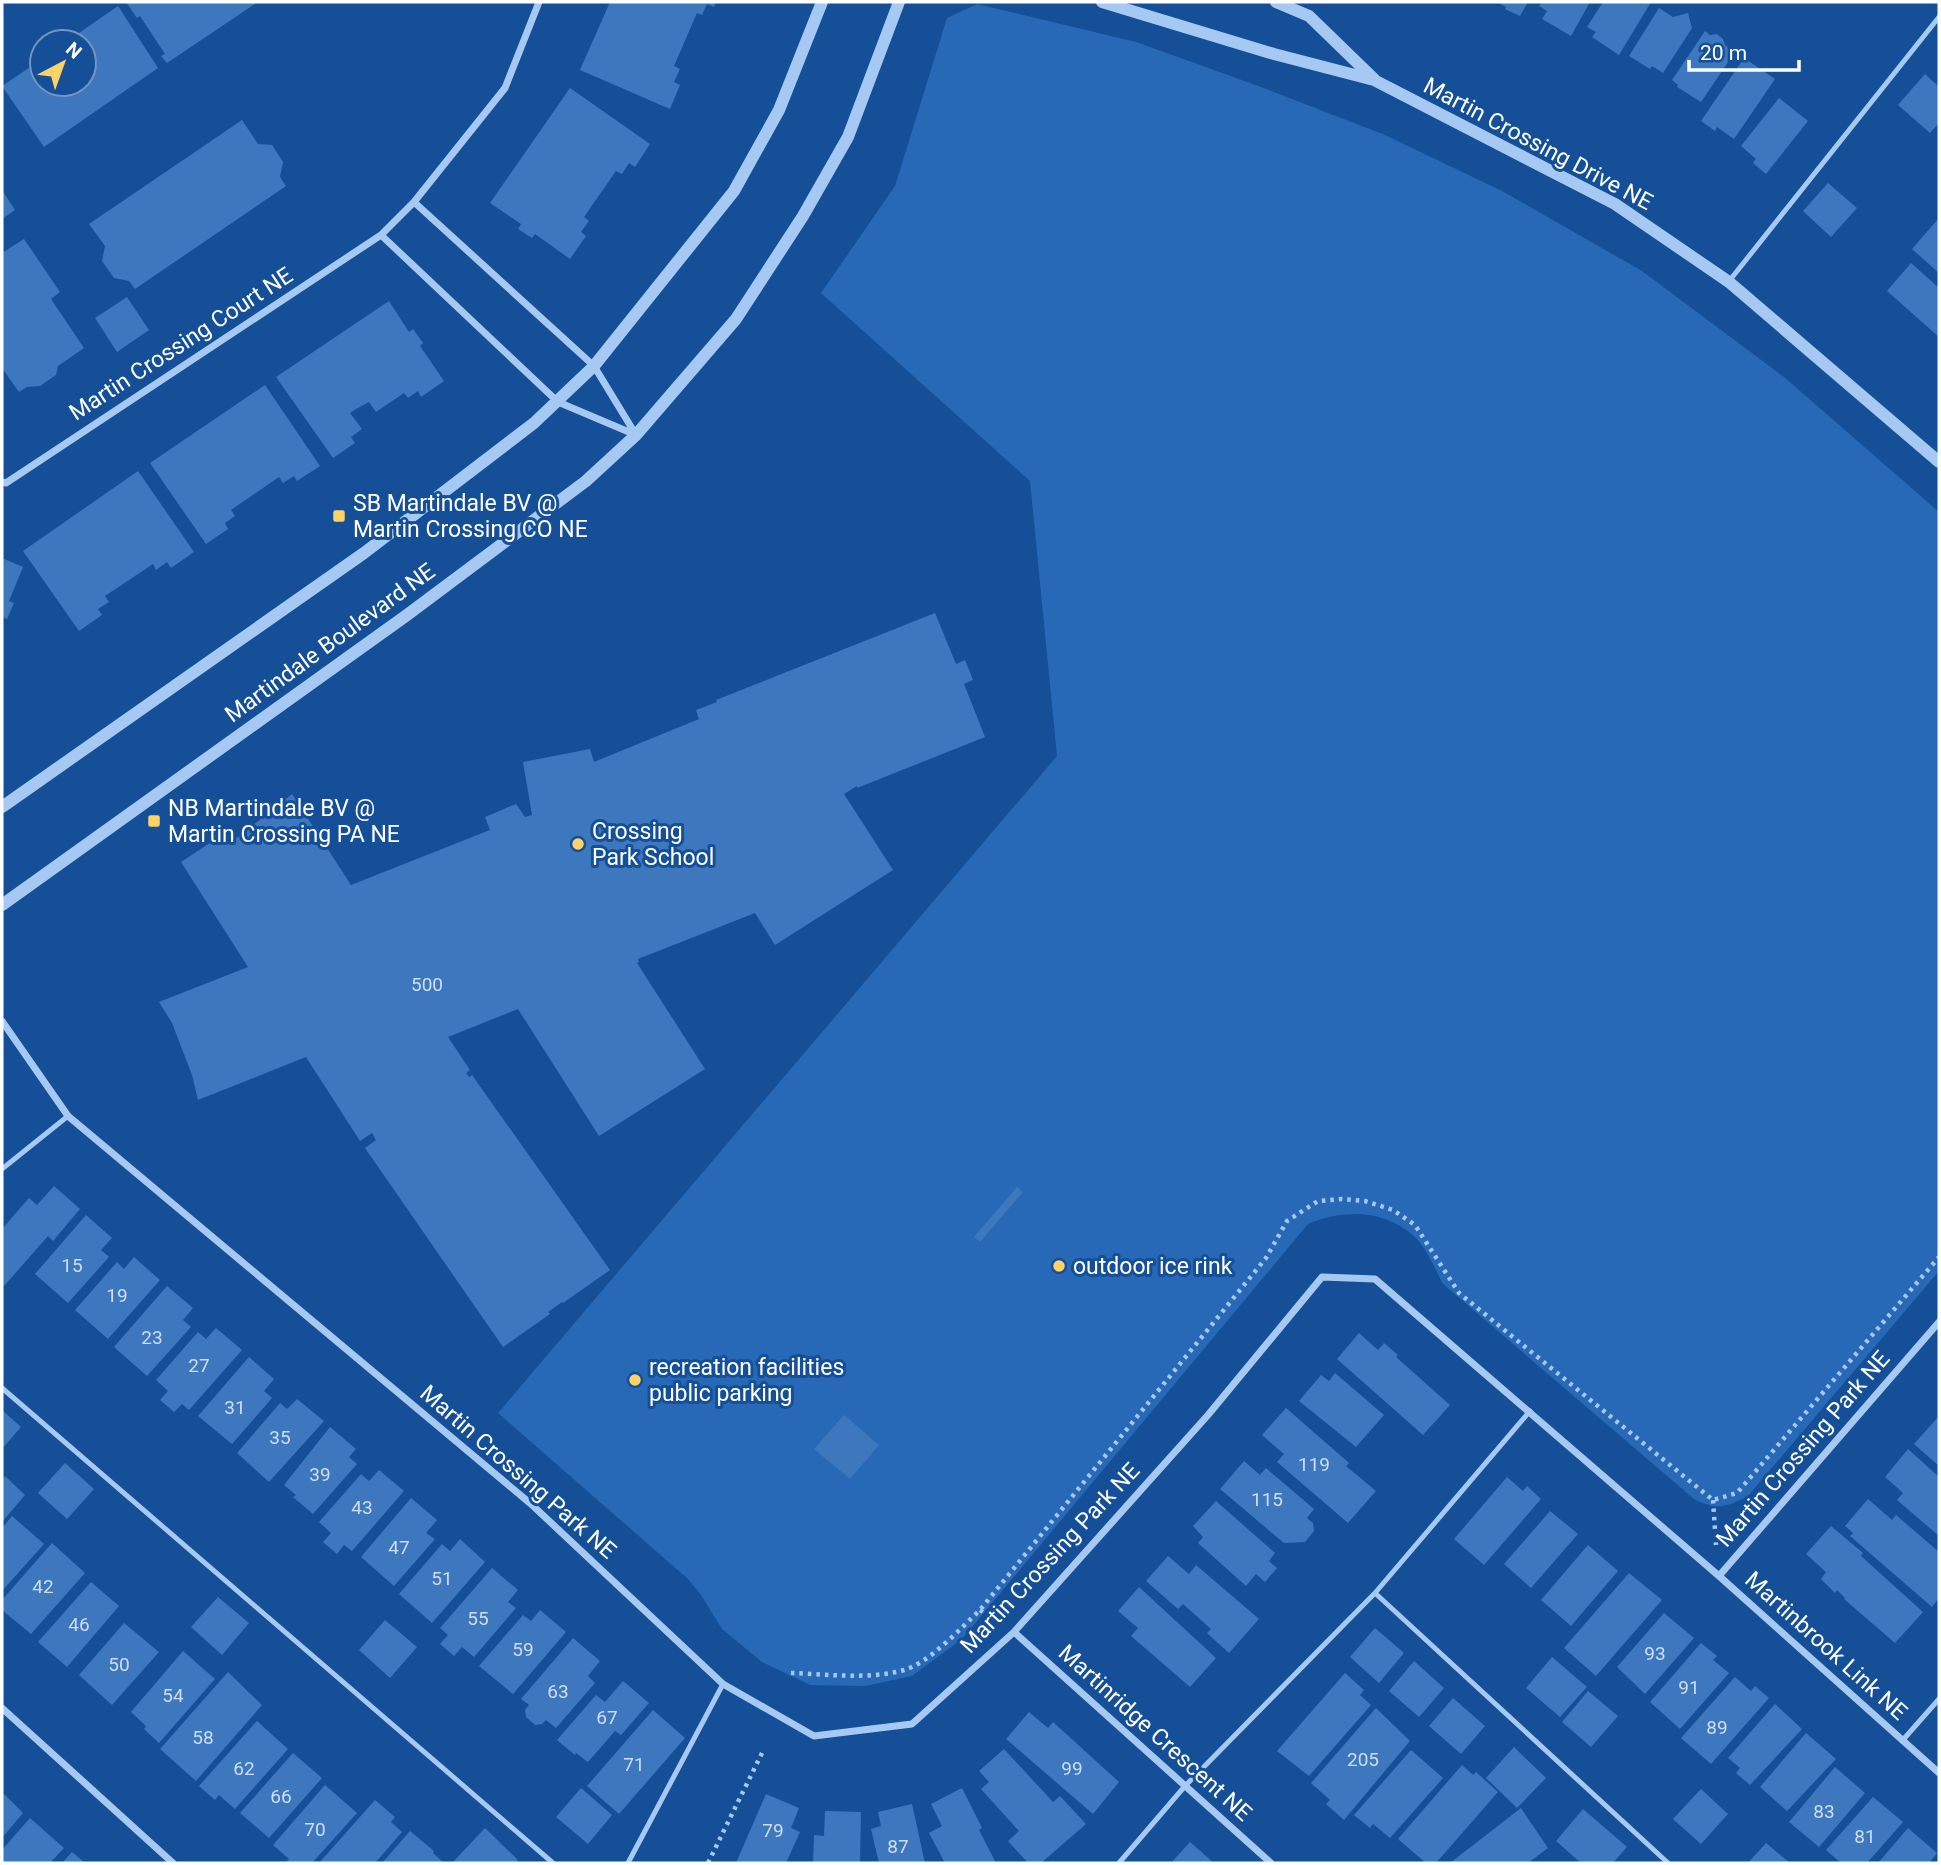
<svg xmlns="http://www.w3.org/2000/svg" width="1941" height="1865" font-family="Roboto,sans-serif">
	<style>
		.green { fill: #2769b6 }
		.building { fill: #3d78bf }
		.lines { fill: none; stroke-linecap: round; stroke-linejoin: round }
		.path { stroke: #a6c9f3; stroke-width: 4.5; stroke-dasharray: 3.5 5; stroke-linecap: butt }
		.service { stroke: #a6c9f3; stroke-width: 5 }
		.minor { stroke: #a6c9f3; stroke-width: 7 }
		.tertiary { stroke: #a6c9f3; stroke-width: 12 }
		.poi-dot { fill: #ffd267; stroke: #144f98; stroke-width: 2.5 }
		.labels { text-anchor: middle; dominant-baseline: central; stroke-width: 6; stroke-linejoin: round; paint-order: stroke }
		.number-label { font-size: 19px; fill: #ceddef }
		.street-label { font-size: 23px; fill: #fff; stroke: #144f98 }
		.poi-label { font-size: 23px; fill: #fff; stroke: #144f98; text-anchor: start }
	</style>
	<rect width="100%" height="100%" fill="#144f98"/>
	<!-- green -->
	<path class="green" d="M977,4L1136,42L1253,84L1385,135L1502,191L1642,271L1784,377L1939,512V1271L1748,1496C1727,1507 1716,1511 1694,1499L1443,1284C1435,1269 1427,1249 1415,1237C1384,1209 1344,1209 1308,1224L962,1639L912,1676L865,1686L810,1685L762,1662L722,1629L701,1595L688,1579L498,1413L1057,756L1030,481L821,293L895,186L947,18Z"/>
	<!-- building -->
	<path class="building" d="M126,2H258L167,63L161,56L165,54L140,16L137,18Z
		M610,2H716L714,7L707,4L702,15L697,13L674,66L680,69L674,82L680,85L670,109L580,70Z
		M1497,2H1528L1520,16L1505,9L1506,7Z
		M1542,2H1590L1571,36L1542,19L1547,11L1539,6Z
		M1603,2H1651L1619,55L1592,37L1596,32L1587,27Z
		M118,6L158,68L44,147L2,86L42,59V84H84V42H66Z
		M1659,8L1673,17L1688,13L1692,28L1663,73L1652,66L1650,69L1629,56Z
		M1705,31L1710,35L1717,34L1723,39L1725,45L1735,52L1701,102L1677,87L1678,85L1672,80Z
		M1744,58L1775,79L1734,139L1717,127L1715,131L1701,121Z
		M1925,74L1939,87V123L1930,133L1898,105Z
		M570,88L650,144L635,167L629,163L622,174L616,171L584,217L589,221L581,232L586,236L570,259L535,234L532,238L518,229L521,224L490,203Z
		M1779,98L1808,121L1766,174L1753,163L1756,159L1741,146Z
		M242,120L258,144L272,145L283,162L280,177L286,186L135,289L129,281L114,278L102,261L105,246L89,224Z
		M1828,183L1857,208L1831,237L1803,211Z
		M2,190L15,210L2,219Z
		M1939,218V273L1912,249Z
		M24,239L60,292L51,299L84,348L58,366L56,375L40,386L27,387L19,392L2,368V253Z
		M1911,263L1939,288V337L1887,291Z
		M127,297L149,330L117,352L95,318Z
		M389,301L409,332L413,329L423,343L420,346L444,381L421,397L418,391L408,398L404,393L376,412L369,402L356,409L350,413L362,429L351,437L355,443L333,458L276,377Z
		M265,385L320,466L297,481L294,476L283,483L279,477L231,510L235,516L225,523L228,529L206,544L150,463Z
		M138,471L194,552L171,568L167,562L156,570L153,564L105,596L109,602L98,609L102,615L79,631L23,551Z
		M2,558L23,567L9,601L14,603L7,619L2,617Z
		M935,613L956,664L965,660L973,680L964,684L985,737L857,788V786L844,794L893,870L775,945L755,913L638,959L639,962L637,963L705,1069L599,1136L518,1009L448,1037L470,1070L466,1073L469,1077L472,1075L610,1270L563,1303L562,1302L548,1312L550,1314L503,1347L365,1148L376,1140L372,1133L360,1141L306,1057L198,1100L192,1075L172,1023L159,1002L248,967L181,862L231,829L237,838L292,794L351,885L490,830L485,817L516,804L525,817L532,815L523,762L590,749L594,762L699,719L696,710L717,702L716,700Z
		M54,1186L80,1209L53,1241L48,1236L4,1286L2,1284V1229L29,1198L37,1205Z
		M1017,1187L1023,1192L980,1242L974,1237Z
		M86,1215L112,1238L101,1250L109,1257L68,1303L35,1274Z
		M134,1257L160,1280L108,1339L75,1310L117,1262L124,1269Z
		M167,1286L193,1308L183,1320L191,1327L147,1376L114,1347Z
		M216,1328L242,1350L189,1410L182,1404L174,1412L160,1400L168,1391L156,1380L198,1332L206,1339Z
		M1359,1333L1378,1350L1384,1343L1398,1355L1396,1357L1450,1405L1423,1435L1337,1359Z
		M249,1357L274,1379L264,1391L272,1398L232,1444L198,1416Z
		M1335,1373L1384,1415L1356,1447L1299,1401L1321,1375L1329,1381Z
		M297,1399L324,1421L269,1482L237,1453L280,1403L287,1409Z
		M1286,1408L1349,1463L1346,1466L1376,1491L1348,1523L1277,1462L1284,1454L1262,1435Z
		M2,1410L21,1427L2,1449Z
		M844,1415L879,1445L850,1479L814,1449Z
		M1939,1416V1466L1914,1444Z
		M330,1427L356,1449L349,1457L357,1464L313,1514L293,1497L296,1495L284,1485Z
		M1908,1449L1939,1477V1536L1897,1500L1903,1493L1885,1477Z
		M1244,1461L1260,1475L1266,1468L1314,1509L1307,1518L1313,1523L1314,1531L1305,1542L1284,1543L1220,1489Z
		M65,1463L94,1489L67,1519L38,1493Z
		M379,1470L404,1491L352,1551L344,1545L337,1554L323,1542L331,1533L319,1522L361,1474L369,1481Z
		M5,1476L25,1495L2,1522V1480Z
		M1507,1477L1523,1491L1527,1486L1541,1499L1484,1565L1454,1539Z
		M411,1498L437,1520L426,1533L435,1539L394,1586L361,1557Z
		M1868,1499L1892,1520L1896,1515L1939,1552V1598L1932,1607L1850,1536L1853,1533L1845,1526Z
		M1216,1501L1275,1553L1269,1561L1277,1568L1265,1582L1256,1574L1246,1586L1198,1543L1203,1537L1193,1526Z
		M1550,1511L1578,1534L1531,1588L1504,1564Z
		M12,1516L44,1544L2,1591V1528Z
		M1831,1526L1863,1553L1861,1556L1923,1612L1895,1643L1844,1599L1845,1598L1837,1590L1835,1593L1821,1579L1826,1572L1806,1554Z
		M460,1539L485,1562L432,1623L399,1594L442,1544L450,1551Z
		M52,1543L85,1573L31,1634L2,1610V1600Z
		M1588,1545L1618,1571L1571,1626L1541,1600Z
		M1168,1556L1189,1574L1196,1565L1259,1619L1229,1653L1207,1633L1211,1629L1183,1604L1178,1609L1146,1581Z
		M492,1568L518,1590L508,1602L516,1608L474,1657L462,1647L454,1656L440,1644L448,1635L440,1628Z
		M1629,1573L1662,1600L1596,1676L1564,1648Z
		M91,1582L119,1606L67,1667L38,1642Z
		M1139,1587L1216,1658L1190,1687L1131,1636L1138,1628L1118,1611Z
		M218,1597L249,1623L222,1655L191,1627Z
		M540,1610L566,1632L513,1694L479,1666L523,1615L531,1621Z
		M1664,1613L1694,1638L1645,1694L1617,1667Z
		M385,1620L417,1647L390,1678L359,1650Z
		M124,1623L159,1652L112,1705L79,1675Z
		M1375,1628L1404,1653L1379,1683L1350,1657Z
		M573,1638L600,1661L588,1676L595,1683L556,1728L546,1720L542,1724L535,1725L526,1717L525,1710L529,1705L521,1699Z
		M1701,1643L1717,1656L1713,1660L1729,1673L1680,1729L1650,1702Z
		M183,1651L215,1679L159,1743L144,1729L146,1726L131,1712Z
		M1552,1657L1587,1687L1560,1717L1526,1688Z
		M1414,1661L1444,1688L1419,1717L1389,1691Z
		M228,1672L262,1705L196,1781L160,1749Z
		M1345,1673L1364,1690L1360,1695L1371,1705L1309,1776L1277,1751Z
		M1735,1677L1751,1691L1755,1686L1769,1698L1711,1764L1681,1738Z
		M623,1681L649,1703L621,1735L615,1731L588,1762L576,1753L575,1755L557,1740L596,1695L605,1702Z
		M1588,1691L1618,1716L1591,1747L1562,1722Z
		M1453,1698L1485,1726L1461,1754L1429,1726Z
		M1775,1704L1802,1729L1750,1785L1736,1773L1740,1768L1728,1758Z
		M1376,1708L1410,1741L1344,1820L1326,1804L1330,1800L1311,1783Z
		M653,1710L685,1738L619,1814L587,1786Z
		M1029,1712L1048,1728L1053,1722L1119,1782L1093,1814L1006,1739Z
		M257,1721L288,1749L235,1809L219,1795L215,1800L199,1786Z
		M1806,1733L1836,1759L1787,1811L1760,1787Z
		M1514,1747L1546,1778L1517,1808L1486,1778Z
		M1004,1749L1053,1802L1060,1796L1086,1824L1041,1863H1028L1008,1841L1019,1831L981,1789L989,1782L979,1771Z
		M1411,1750L1443,1778L1390,1838L1373,1824L1370,1828L1354,1815Z
		M293,1753L322,1778L269,1838L240,1813Z
		M1462,1765L1473,1775L1476,1772L1498,1792L1436,1863H1426L1398,1839Z
		M1835,1767L1865,1793L1819,1847L1789,1822Z
		M325,1785L357,1813L312,1863H285L289,1859L273,1845Z
		M581,1788L612,1815L588,1844L556,1817Z
		M962,1788L982,1828L979,1830L996,1863H945L929,1833L942,1826L931,1804Z
		M1701,1789L1728,1814L1701,1844L1673,1819Z
		M2,1792L23,1813L2,1838Z
		M766,1794L799,1808L791,1828L800,1832L786,1863H736Z
		M1873,1797L1903,1822L1867,1863H1841L1826,1850Z
		M375,1800L395,1817L391,1822L402,1832L375,1863H319Z
		M912,1804L925,1863H879L871,1829L881,1826L878,1812Z
		M1521,1808L1548,1848L1528,1863H1450Z
		M1583,1809L1627,1847L1613,1863H1581L1556,1841Z
		M825,1811L861,1812L860,1863H813L814,1835L824,1836Z
		M30,1818L64,1848L50,1863H2V1850Z
		M485,1828L518,1860L515,1863H457L454,1861Z
		M1908,1828L1937,1853L1929,1863H1878Z
		M410,1831L434,1851L433,1853L444,1863H382Z
		M1190,1842L1214,1863H1171Z
		M1766,1843L1790,1863H1748Z
		M72,1852L85,1863H62Z"/>
	<g class="lines">
		<!-- path -->
		<path class="path" d="M1713,1500L1716,1545
			M980,1610L994,1619
			M791,1673C827,1674 869,1680 904,1670C929,1663 961,1628 980,1610L1266,1258L1287,1221L1318,1201L1342,1199L1365,1201L1393,1210L1415,1225L1459,1293L1713,1500L1737,1493L1939,1257
			M708,1863L763,1751"/>
		<!-- service -->
		<path class="service" d="M1730,280L1939,17
			M2,1169L68,1116
			M2,1388L553,1863
			M1530,1411L1375,1593L1668,1863
			M1902,1741L1939,1699
			M628,1863L723,1684
			M1119,1863L1185,1786L1375,1593"/>
		<!-- minor -->
		<path class="minor" d="M414,202L594,366L636,435
			M381,235L558,402L636,435
			M2,482L6,483L381,235L414,202L505,88L539,2
			M2,1021L68,1116L531,1504L723,1684L814,1736L912,1724L1014,1632L1208,1415L1322,1277L1375,1279L1719,1576L1939,1773
			M1719,1576L1939,1322
			M1014,1632L1271,1863
			M2,1708L173,1863"/>
		<!-- tertiary -->
		<path class="tertiary" d="M1102,2L1274,54L1374,80L1615,204L1729,282L1939,462
			M1276,2L1309,16L1374,79
			M2,807L364,553L534,423L594,366L734,191L779,110L822,2
			M2,905L407,615L586,481L636,435L736,319L803,216L848,137L899,2"/>
	</g>
	<!-- markers -->
	<g class="poi-dot">
		<rect x="332" y="509" width="14" height="14" rx="3.5"/>
		<rect x="147" y="814" width="14" height="14" rx="3.5"/>
		<circle cx="578" cy="844" r="7"/>
		<circle cx="1059" cy="1266" r="7"/>
		<circle cx="635" cy="1380" r="7"/>
	</g>
	<g class="labels">
		<!-- number labels -->
		<g class="number-label">
			<text x="427" y="984">500</text>
			<text x="72" y="1265">15</text>
			<text x="117" y="1295">19</text>
			<text x="152" y="1337">23</text>
			<text x="199" y="1365">27</text>
			<text x="235" y="1407">31</text>
			<text x="280" y="1437">35</text>
			<text x="1314" y="1464">119</text>
			<text x="320" y="1474">39</text>
			<text x="1267" y="1499">115</text>
			<text x="362" y="1507">43</text>
			<text x="399" y="1547">47</text>
			<text x="442" y="1578">51</text>
			<text x="43" y="1586">42</text>
			<text x="478" y="1618">55</text>
			<text x="79" y="1624">46</text>
			<text x="523" y="1649">59</text>
			<text x="1655" y="1653">93</text>
			<text x="119" y="1664">50</text>
			<text x="1689" y="1687">91</text>
			<text x="558" y="1691">63</text>
			<text x="173" y="1695">54</text>
			<text x="607" y="1717">67</text>
			<text x="1717" y="1727">89</text>
			<text x="203" y="1737">58</text>
			<text x="1363" y="1759">205</text>
			<text x="634" y="1764">71</text>
			<text x="244" y="1768">62</text>
			<text x="1072" y="1768">99</text>
			<text x="281" y="1796">66</text>
			<text x="1824" y="1811">83</text>
			<text x="315" y="1829">70</text>
			<text x="773" y="1830">79</text>
			<text x="1865" y="1836">81</text>
			<text x="898" y="1846">87</text>
		</g>
		<!-- street labels -->
		<g class="street-label">
			<text transform="translate(1538 144) rotate(28)">Martin Crossing Drive NE</text>
			<text transform="translate(181 344) rotate(-33)">Martin Crossing Court NE</text>
			<text transform="translate(330 643) rotate(-36)">Martindale Boulevard NE</text>
			<text transform="translate(1803 1449) rotate(-49)">Martin Crossing Park NE</text>
			<text transform="translate(518 1472) rotate(41)">Martin Crossing Park NE</text>
			<text transform="translate(1050 1558) rotate(-47)">Martin Crossing Park NE</text>
			<text transform="translate(1826 1646) rotate(42)">Martinbrook Link NE</text>
			<text transform="translate(1155 1733) rotate(42)">Martinridge Crescent NE</text>
		</g>
		<!-- poi labels -->
		<g class="poi-label">
			<text x="353" y="503">SB Martindale BV @<tspan x="353" dy="26">Martin Crossing CO NE</tspan></text>
			<text x="168" y="808">NB Martindale BV @<tspan x="168" dy="26">Martin Crossing PA NE</tspan></text>
			<text x="592" y="831">Crossing<tspan x="592" dy="26">Park School</tspan></text>
			<text x="1073" y="1266">outdoor ice rink</text>
			<text x="649" y="1367">recreation facilities<tspan x="649" dy="26">public parking</tspan></text>
		</g>
	</g>
	<!-- border -->
	<rect width="1941" height="1865" fill="none" stroke="#ffffff" stroke-width="7"/>
	<!-- north arrow -->
	<g transform="translate(63 63) rotate(41)"><circle r="33" fill="#144f98" stroke="#7295c1" stroke-width="2"/>
	<path d="M0-5L12 26L0 18L-12 26Z" fill="#ffd267"/>
	<text y="-10" font-size="19" font-weight="bold" text-anchor="middle" fill="#ffffff">N</text>
	</g>
	<!-- scale -->
	<path d="M1689 60v10h110v-10" fill="none" stroke="#ffffff" stroke-width="3.5"/>
	<text x="1700" y="60" font-size="21" fill="#ffffff" stroke="#144f98" stroke-width="5" paint-order="stroke">20 m</text>
</svg>
